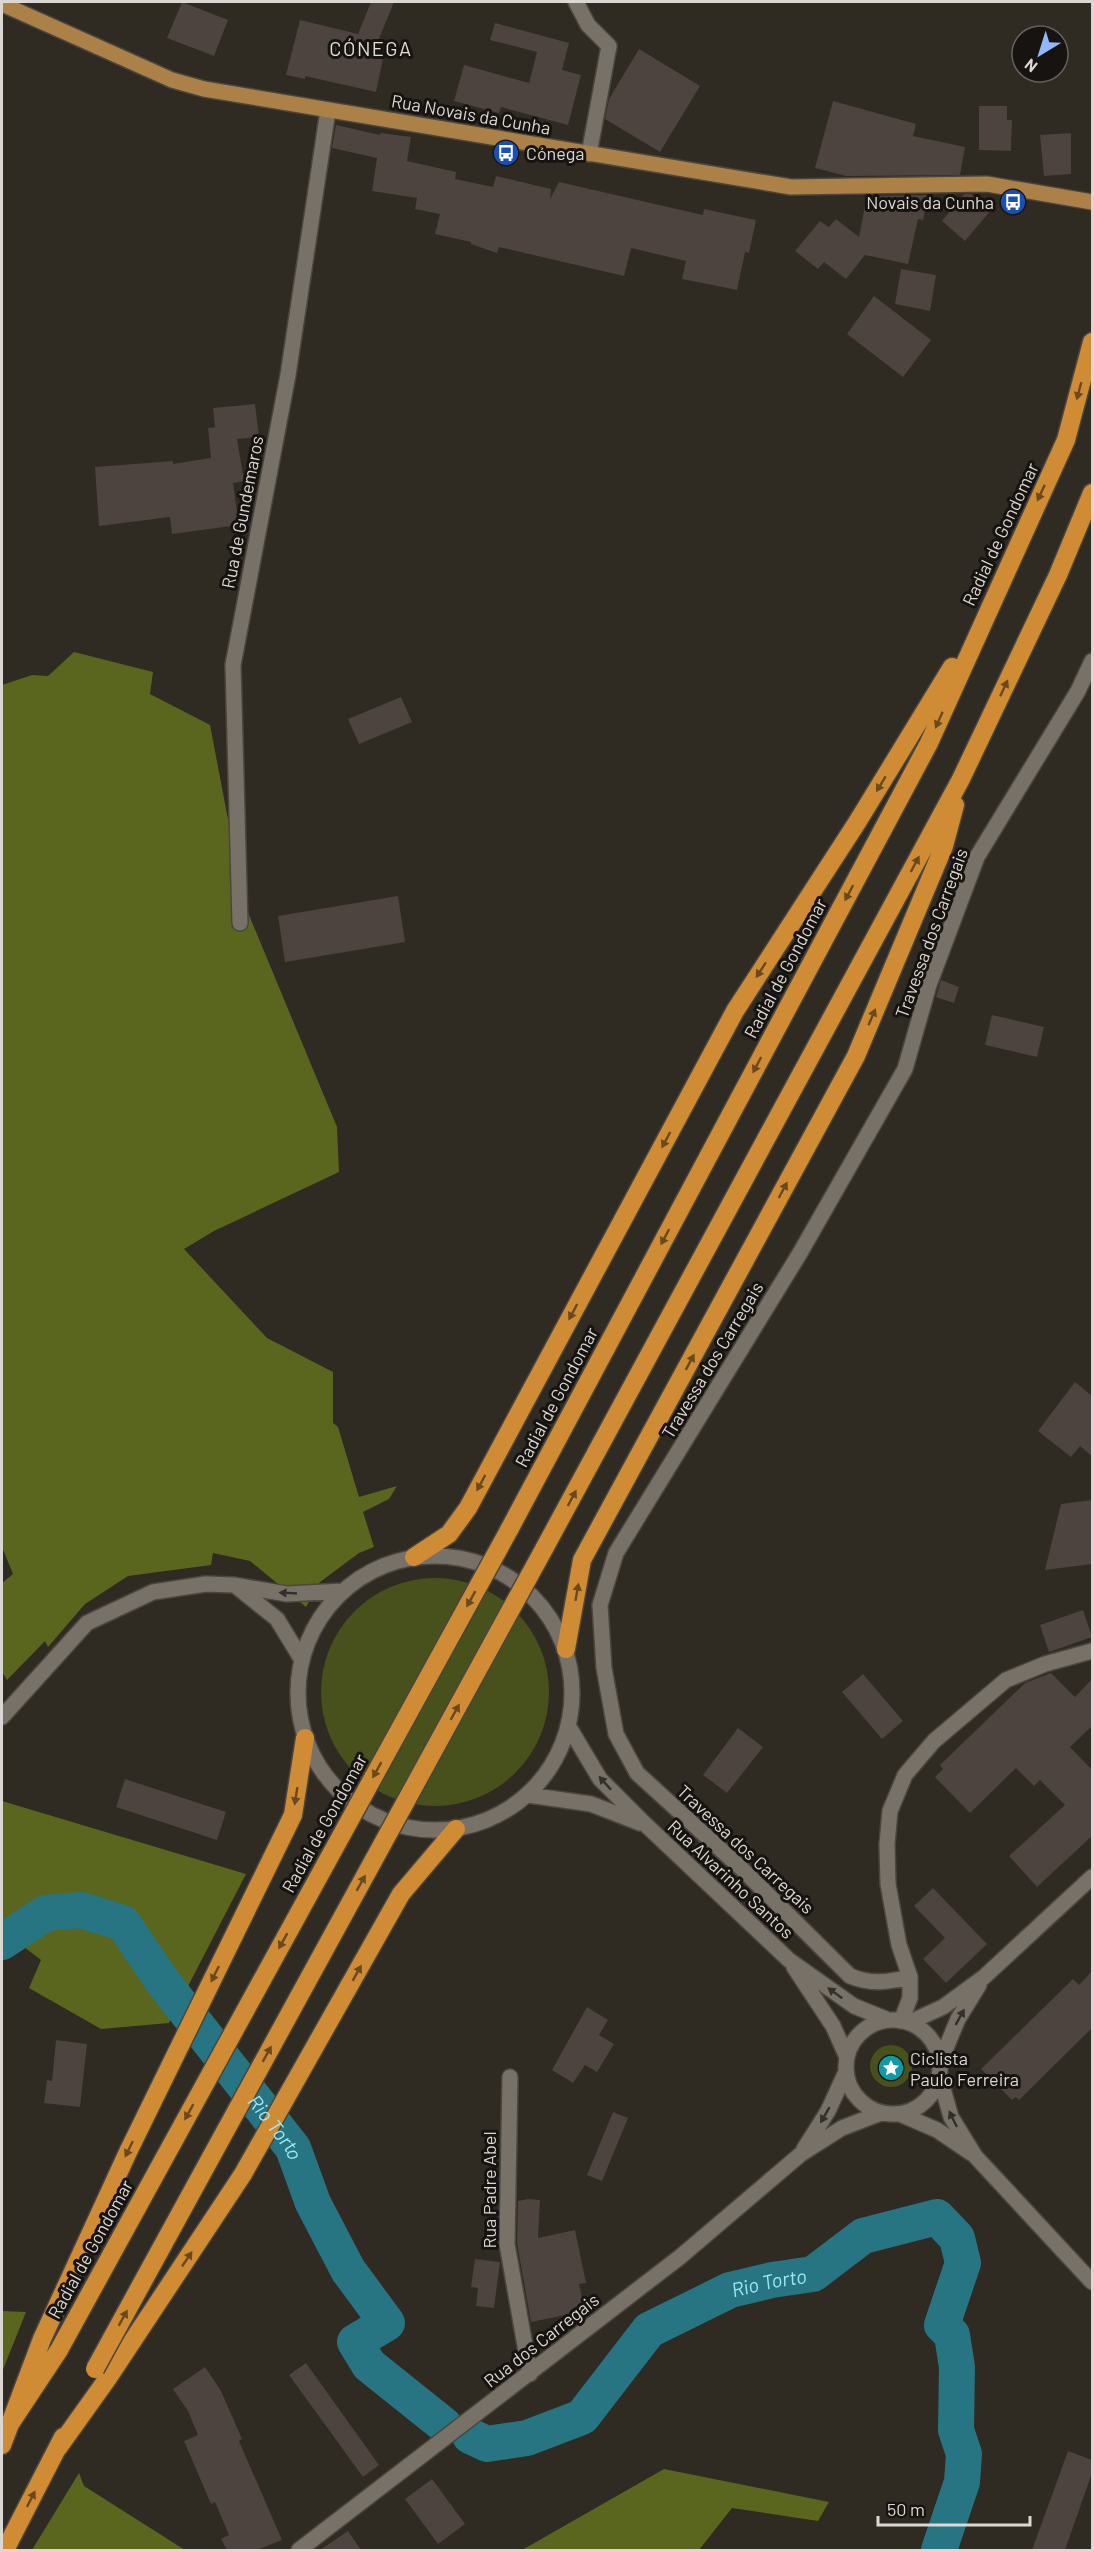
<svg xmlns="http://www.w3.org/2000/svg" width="1094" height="2552" font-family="Barlow,sans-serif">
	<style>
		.green { fill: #48511b }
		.forest { fill: #5a661e }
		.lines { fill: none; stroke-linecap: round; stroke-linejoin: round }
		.river { stroke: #277482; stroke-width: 36 }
		.building { fill: #4d433f }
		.minor-casing { stroke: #4a463f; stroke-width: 18 }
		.major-casing { stroke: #4a463f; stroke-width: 18 }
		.highway-casing { stroke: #4a463f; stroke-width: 21 }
		.minor { stroke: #777167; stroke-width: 15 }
		.major { stroke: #ac8148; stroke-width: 15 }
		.highway { stroke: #d08c34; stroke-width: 18 }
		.highway-bridge-casing { stroke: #4a463f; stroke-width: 21; stroke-linecap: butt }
		.highway-bridge { stroke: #d08c34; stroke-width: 18 }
		.oneway { fill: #6a4920 }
		.oneway2 { fill: #332f2a }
		.labels { text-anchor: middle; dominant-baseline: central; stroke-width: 6; stroke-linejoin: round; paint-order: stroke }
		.street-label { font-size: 18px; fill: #dbd8d3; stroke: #161310 }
		.poi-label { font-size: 18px; fill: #dbd8d3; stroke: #161310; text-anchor: start }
		.neighbourhood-label { font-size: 20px; letter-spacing: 1.5px; fill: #e3ddd2; stroke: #161310 }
		.water-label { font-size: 20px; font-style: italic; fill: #9ee7f7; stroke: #161310 }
	</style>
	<rect width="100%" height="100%" fill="#2f2a22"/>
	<!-- green -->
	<path class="green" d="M321 1692a114 114 0 1 1 228 0a114 114 0 1 1-228 0Z
		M870 2066a21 21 0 1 1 42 0a21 21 0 1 1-42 0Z"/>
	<!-- forest -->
	<path class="forest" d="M74,652L153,672L150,694L210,725L244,903L337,1127L339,1172L214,1231L184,1249L267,1338L333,1372V1423L338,1427L359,1497L397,1486L389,1499L363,1512L374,1547L359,1553L320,1582L306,1607L250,1561L213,1553L211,1565L128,1576L85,1604L48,1647L45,1641L7,1680L2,1672V1583L13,1574L2,1547V685L32,675L48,676Z
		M2,1801L246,1874L169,2023L101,2029L29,1988L41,1960L24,1947L21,1921L2,1933Z
		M2,2311L26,2312L2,2372Z
		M664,2469L829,2502L818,2521L732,2508L699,2550H522Z
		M79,2473L84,2486L185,2550H32Z"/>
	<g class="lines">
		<!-- river -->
		<g class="river">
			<path id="s1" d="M2,1942L46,1913L81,1910L123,1923L163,1982L293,2148L313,2203L348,2270L387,2323L355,2342L369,2365L444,2425"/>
			<path id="s2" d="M470,2436L487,2444L527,2438L582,2417L649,2330L730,2290L772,2280L813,2274L863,2236L937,2217L957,2238L963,2263L942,2325L952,2335L957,2367L956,2430L964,2454L962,2482L939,2550"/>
		</g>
	</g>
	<!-- building -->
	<path class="building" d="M182,2L228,20L214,56L167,38Z
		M371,2H394L374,51L384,54L376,92L305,76V79L286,75L300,20L358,34Z
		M495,23L569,43L562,70L581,75L568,125L501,107L499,113L454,101L464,65L529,83L537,52L490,40Z
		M639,49L700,86L660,152L605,119L609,99Z
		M833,101L916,124L913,136L965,147L960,175L846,176L815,168Z
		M979,106H1007V120H1012L1011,151L979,150Z
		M336,125L380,135L381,133L411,137L407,161L456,172L455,179L493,187L496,176L551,189L550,199L559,182L703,215L704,209L756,220L749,253L745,252L737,290L682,279L686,261L631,248L624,276L499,247L497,253L471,244V242L435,234L440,214L415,209L417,198L372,191L377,158L332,148Z
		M1071,133V174L1044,176L1040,135Z
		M964,194H971L991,210L965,241L942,221Z
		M929,195L923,220L918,219L908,264L865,255L846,279L824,262L818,269L795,251L820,221L829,227L836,219L859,237L867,196Z
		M901,269L936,275L930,311L895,304Z
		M874,296L931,340L903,377L847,334Z
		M255,404L259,437L237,439L244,481L233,483L239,525L172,534L170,517L99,526L95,467L173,461V464L211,458L208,428L215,427L213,408Z
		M401,697L412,722L359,744L348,719Z
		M398,896L405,942L285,962L278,916Z
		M941,980L959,987L954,1003L936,997Z
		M992,1015L1044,1027L1037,1057L985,1045Z
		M1075,1382L1092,1396V1456L1080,1446L1071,1457L1038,1431Z
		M1092,1500V1564L1045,1570L1061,1504Z
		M1083,1610L1092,1637L1049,1652L1040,1625Z
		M1051,1673L1075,1697L1092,1679V1726L1070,1747L1092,1770V1836L1037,1887L1009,1856L1065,1805L1040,1780L1034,1786L1016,1768L970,1813L935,1777L943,1769L940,1765L1025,1683Z
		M863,1674L903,1721L882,1739L842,1692Z
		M738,1728L763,1747L727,1793L703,1775Z
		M125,1779L226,1812L217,1840L116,1807Z
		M933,1888L987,1944L946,1983L923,1959L945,1938L914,1906Z
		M1092,1971V2028L1019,2100L1016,2097L1012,2100L981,2069L1073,1979L1079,1985Z
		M587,2007L608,2020L599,2035L614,2044L597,2072L585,2065L573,2083L552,2070Z
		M56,2040L87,2044L80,2107L44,2103L47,2080L52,2081Z
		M613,2112L628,2118L602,2181L587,2175Z
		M528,2199L540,2200L538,2238L575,2230L586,2283L579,2284L585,2311L531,2322L517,2243L518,2201Z
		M475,2259L500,2262L494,2308L476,2306L478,2288L471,2287Z
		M306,2363L379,2465L363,2477L289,2375Z
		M205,2367L221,2391L242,2439L239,2441L282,2540L257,2550H227L221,2539L229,2535L215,2502L211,2504L184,2441L198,2435L188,2411L173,2389Z
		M1068,2451L1092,2460V2473L1065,2550H1032Z
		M432,2479L465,2524L438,2544L405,2499Z
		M348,2531L361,2550H320Z"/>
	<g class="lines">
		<!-- minor casing -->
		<g class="minor-casing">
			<path id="minor" d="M576,2L588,25L609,46L589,154
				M240,923L233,665L288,375L328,110
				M298 1693a137 137 0 1 1 274 0a137 137 0 1 1-274 0Z
				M237,1587L277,1619L302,1660
				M2,1717L87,1623L153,1592L206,1584L234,1585L287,1594L343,1591
				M569,1727L600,1779L646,1825L789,1960L854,2006L886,2019
				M528,1795L591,1804L640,1823
				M794,1967L833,2026L846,2055
				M910,1977C888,1982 872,1985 850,1976L740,1867L637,1773L616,1734L604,1668L600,1605L616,1553L800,1253L905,1069L929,985L977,857L1078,691L1092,661
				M846 2067a47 47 0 1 1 94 0a47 47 0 1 1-94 0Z
				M901,2021L910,1998V1977L899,1945L888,1884L887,1844L890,1811L905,1775L934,1741L1006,1680L1045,1664L1092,1651
				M910,2022L943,2007L984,1977L1092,1877
				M941,2060L958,2019L979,1985
				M510,2077L507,2244L530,2374
				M940,2078L951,2117L975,2156L1092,2282
				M900,2114L937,2130L971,2153
				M804,2149L828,2111L845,2074
				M299,2550L680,2257L801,2154L842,2128L881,2113"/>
		</g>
		<!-- major casing -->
		<g class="major-casing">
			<path id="major" d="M2,4L172,80L204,89L791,187L987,184L1092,202"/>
		</g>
		<!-- highway casing -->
		<g class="highway-casing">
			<path id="highway" d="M509,1530L929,743L1066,440L1092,342
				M544,1549L961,779L1058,575L1092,493
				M414,1557L449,1534L468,1508L735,1011L858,821L952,667
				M566,1649L582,1560L856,1056L944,846L955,805
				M10,2424L42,2339L128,2152L293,1815L305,1738
				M2,2445L10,2424L59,2350
				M58,2448L108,2378L243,2174L401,1894L456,1829
				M5,2550L63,2437"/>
		</g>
		<!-- minor -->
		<use href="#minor" class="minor"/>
		<!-- major -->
		<use href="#major" class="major"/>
		<!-- highway -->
		<use href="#highway" class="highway"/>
		<!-- highway-bridge casing -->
		<g class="highway-bridge-casing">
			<path id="highway-bridge" d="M59,2350L509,1530
				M95,2369L544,1549"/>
		</g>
		<!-- highway-bridge -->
		<use href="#highway-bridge" class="highway-bridge"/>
	</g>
	<!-- one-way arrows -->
	<defs><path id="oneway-solid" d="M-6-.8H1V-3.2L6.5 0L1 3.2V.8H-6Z" transform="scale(1.5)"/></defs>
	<g class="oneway">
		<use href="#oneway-solid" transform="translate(1079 391) rotate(105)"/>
		<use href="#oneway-solid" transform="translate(1041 493) rotate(115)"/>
		<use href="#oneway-solid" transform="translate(1004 688) rotate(-65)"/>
		<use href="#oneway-solid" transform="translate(939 720) rotate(114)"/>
		<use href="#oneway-solid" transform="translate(881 784) rotate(121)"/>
		<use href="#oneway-solid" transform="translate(915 864) rotate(-62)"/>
		<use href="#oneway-solid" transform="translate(849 893) rotate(118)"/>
		<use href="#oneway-solid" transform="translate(761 970) rotate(123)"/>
		<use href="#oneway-solid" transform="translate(872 1017) rotate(-67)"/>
		<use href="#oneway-solid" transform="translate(757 1065) rotate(118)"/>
		<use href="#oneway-solid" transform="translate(666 1140) rotate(118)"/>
		<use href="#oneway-solid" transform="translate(783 1190) rotate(-62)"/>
		<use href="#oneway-solid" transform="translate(665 1237) rotate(118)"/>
		<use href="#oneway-solid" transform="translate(573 1312) rotate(118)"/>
		<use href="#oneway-solid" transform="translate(690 1362) rotate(-62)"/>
		<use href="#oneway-solid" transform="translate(481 1483) rotate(118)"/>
		<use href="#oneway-solid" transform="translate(572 1498) rotate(-62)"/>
		<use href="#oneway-solid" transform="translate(577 1592) rotate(-80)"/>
		<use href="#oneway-solid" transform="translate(471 1599) rotate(119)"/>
		<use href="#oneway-solid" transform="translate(455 1712) rotate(-61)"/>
		<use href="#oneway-solid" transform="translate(377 1770) rotate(119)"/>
		<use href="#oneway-solid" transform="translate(296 1796) rotate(99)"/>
		<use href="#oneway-solid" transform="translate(361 1883) rotate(-61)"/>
		<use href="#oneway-solid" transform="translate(283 1941) rotate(119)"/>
		<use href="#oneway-solid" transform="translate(357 1973) rotate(-61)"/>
		<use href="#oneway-solid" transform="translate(215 1974) rotate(116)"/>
		<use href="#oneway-solid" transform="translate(267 2054) rotate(-61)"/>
		<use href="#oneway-solid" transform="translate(189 2112) rotate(119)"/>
		<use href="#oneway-solid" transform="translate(129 2149) rotate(116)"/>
		<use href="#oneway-solid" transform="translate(187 2259) rotate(-56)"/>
		<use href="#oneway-solid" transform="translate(123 2318) rotate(-61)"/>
		<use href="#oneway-solid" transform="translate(31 2499) rotate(-63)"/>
	</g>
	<g class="oneway2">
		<use href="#oneway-solid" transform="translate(288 1593) rotate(-177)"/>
		<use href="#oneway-solid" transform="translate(605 1783) rotate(-132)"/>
		<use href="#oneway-solid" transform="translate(835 1993) rotate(-144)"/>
		<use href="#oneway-solid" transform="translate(960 2017) rotate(-61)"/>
		<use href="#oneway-solid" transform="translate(825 2115) rotate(120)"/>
		<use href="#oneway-solid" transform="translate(953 2119) rotate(-116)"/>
	</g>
	<!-- icons -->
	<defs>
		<g id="bus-disc" transform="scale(1.35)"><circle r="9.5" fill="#1a4fb4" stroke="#161310"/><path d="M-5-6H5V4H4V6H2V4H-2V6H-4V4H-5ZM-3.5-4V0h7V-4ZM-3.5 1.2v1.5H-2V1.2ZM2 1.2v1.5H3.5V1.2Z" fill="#fff"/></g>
		<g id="sight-disc" transform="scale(1.35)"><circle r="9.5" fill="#0f9aa8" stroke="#161310"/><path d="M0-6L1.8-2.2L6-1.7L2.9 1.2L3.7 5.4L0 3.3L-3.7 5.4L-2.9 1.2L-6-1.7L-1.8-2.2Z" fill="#fff"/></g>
	</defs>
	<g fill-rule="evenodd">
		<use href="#bus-disc" x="506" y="153"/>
		<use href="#bus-disc" x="1013" y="202"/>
		<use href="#sight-disc" x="891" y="2068"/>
	</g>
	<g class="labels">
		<!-- street labels -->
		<g class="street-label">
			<text transform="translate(471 114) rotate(10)">Rua Novais da Cunha</text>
			<text transform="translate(242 512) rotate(-79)">Rua de Gundemaros</text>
			<text transform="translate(1000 534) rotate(-65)">Radial de Gondomar</text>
			<text transform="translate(931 933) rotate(-70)">Travessa dos Carregais</text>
			<text transform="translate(785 968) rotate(-62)">Radial de Gondomar</text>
			<text transform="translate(712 1360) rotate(-59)">Travessa dos Carregais</text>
			<text transform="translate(556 1397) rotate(-62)">Radial de Gondomar</text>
			<text transform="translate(324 1823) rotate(-61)">Radial de Gondomar</text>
			<text transform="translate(746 1849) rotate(43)">Travessa dos Carregais</text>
			<text transform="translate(731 1879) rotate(43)">Rua Alvarinho Santos</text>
			<text transform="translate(489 2190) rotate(-90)">Rua Padre Abel</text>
			<text transform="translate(90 2249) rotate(-61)">Radial de Gondomar</text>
			<text transform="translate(541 2340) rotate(-38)">Rua dos Carregais</text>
		</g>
		<!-- poi labels -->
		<g class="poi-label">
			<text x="526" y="153">Cónega</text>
			<text x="994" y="202" text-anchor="end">Novais da Cunha</text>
			<text x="910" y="2058">Ciclista<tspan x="910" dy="21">Paulo Ferreira</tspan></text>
		</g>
		<!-- neighbourhood labels -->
		<g class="neighbourhood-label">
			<text x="371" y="48">CÓNEGA</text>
		</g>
		<!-- water labels -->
		<g class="water-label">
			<text stroke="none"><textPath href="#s1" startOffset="387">Rio Torto</textPath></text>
			<text stroke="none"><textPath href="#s2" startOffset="358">Rio Torto</textPath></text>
		</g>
	</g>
	<!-- border -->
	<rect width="1094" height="2552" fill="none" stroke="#dbd8d3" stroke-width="6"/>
	<!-- north arrow -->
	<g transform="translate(1040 54) rotate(218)"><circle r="28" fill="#161310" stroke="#65625e" stroke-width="1.5"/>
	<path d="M0-4.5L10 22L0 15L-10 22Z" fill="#92b7fd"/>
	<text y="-9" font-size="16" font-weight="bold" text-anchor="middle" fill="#dbd8d3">N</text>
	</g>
	<!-- scale -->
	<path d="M878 2516v9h152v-9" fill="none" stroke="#dbd8d3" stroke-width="3"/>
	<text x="887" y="2516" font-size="18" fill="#dbd8d3" stroke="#161310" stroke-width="4.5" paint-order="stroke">50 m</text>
</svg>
